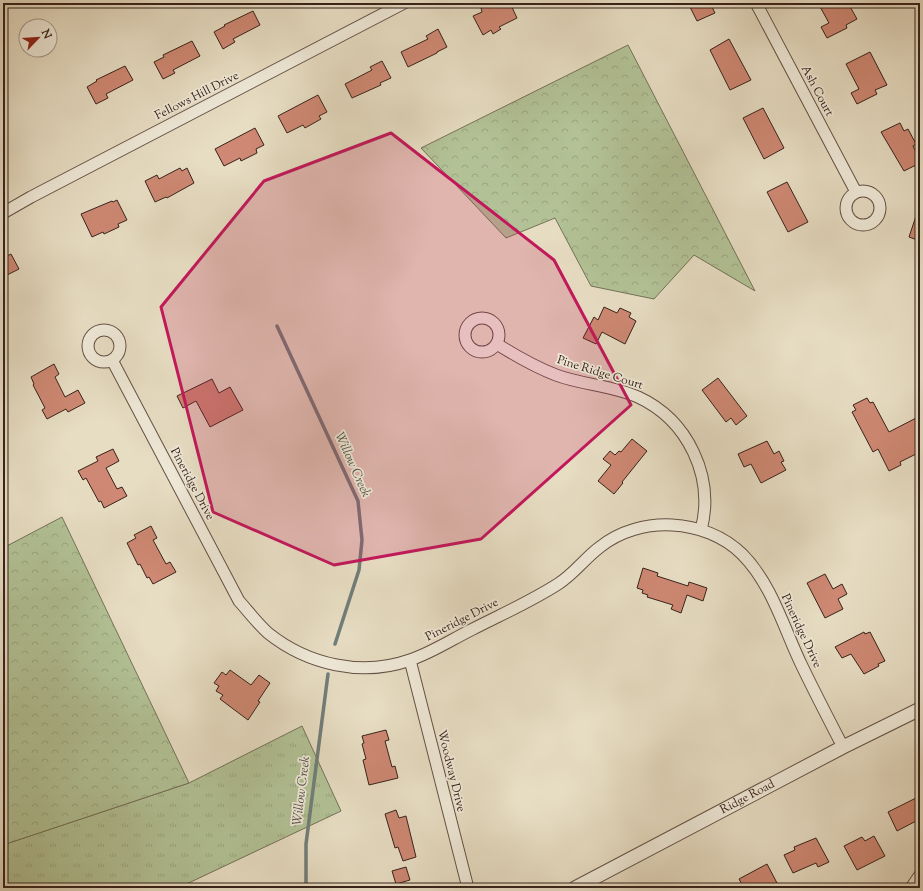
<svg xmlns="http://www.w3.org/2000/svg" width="923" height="891" font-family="'Sorts Mill Goudy',serif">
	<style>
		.grass { fill: url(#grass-tufts); stroke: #747258 }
		.forest { fill: url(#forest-crowns); stroke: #747258 }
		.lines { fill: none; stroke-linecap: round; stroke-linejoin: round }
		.stream { stroke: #717e79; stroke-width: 3.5 }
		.building { fill: #ce8873; stroke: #37221b }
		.minor-casing { stroke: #635145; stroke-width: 13 }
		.tertiary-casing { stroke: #635145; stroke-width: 15 }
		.minor { stroke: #efe9d8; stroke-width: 11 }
		.tertiary { stroke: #efe9d8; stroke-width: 13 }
		.marked { fill: #c2185b; fill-opacity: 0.2; stroke: #c2185b; stroke-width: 3; stroke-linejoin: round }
		.labels { text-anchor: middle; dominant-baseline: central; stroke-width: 3.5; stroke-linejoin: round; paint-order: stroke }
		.street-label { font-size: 12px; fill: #37221b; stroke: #efe9d8 }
		.water-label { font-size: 13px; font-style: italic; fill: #54504a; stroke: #efe9d8 }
	</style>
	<defs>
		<pattern id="grass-tufts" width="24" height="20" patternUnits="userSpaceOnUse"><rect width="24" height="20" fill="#b2c296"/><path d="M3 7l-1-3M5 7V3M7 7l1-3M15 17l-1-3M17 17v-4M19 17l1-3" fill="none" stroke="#9aa681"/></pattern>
		<pattern id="forest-crowns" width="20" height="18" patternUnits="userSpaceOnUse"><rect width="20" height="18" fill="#b2c296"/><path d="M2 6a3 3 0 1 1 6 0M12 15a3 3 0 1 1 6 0" fill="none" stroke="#9aa681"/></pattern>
	</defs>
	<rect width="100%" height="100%" fill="#e7ddc3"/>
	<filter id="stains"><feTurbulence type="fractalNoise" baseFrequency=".005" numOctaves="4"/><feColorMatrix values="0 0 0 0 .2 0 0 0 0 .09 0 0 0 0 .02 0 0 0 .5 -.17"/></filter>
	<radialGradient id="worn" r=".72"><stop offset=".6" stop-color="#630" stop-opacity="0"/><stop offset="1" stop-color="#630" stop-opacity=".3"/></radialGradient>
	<!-- grass -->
	<path class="grass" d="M302,726L341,811L178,888H3V845L189,783Z"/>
	<!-- forest -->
	<path class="forest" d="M628,45L755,291L694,255L654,299L591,286L555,218L506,238L421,148Z
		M62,517L189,783L3,845V548Z"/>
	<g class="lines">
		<!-- stream -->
		<path class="stream" d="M277,326L358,501L362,540L359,570L335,644
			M306,888V844L328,674"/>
	</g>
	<!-- building -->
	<path class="building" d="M500,3H510L517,18L499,27L501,29L493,34L491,30L483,35L473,16L482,12L481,8L487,5L489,8Z
		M688,3H710L715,13L697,21Z
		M818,3H848L857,19L846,25L847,28L827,38L821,27L829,23Z
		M253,11L260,25L233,39L235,42L223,49L214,32L225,26L224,25Z
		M438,29L447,47L437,52V53L408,67L401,52L428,39L426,36Z
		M729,39L751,80L730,90L710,50Z
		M192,41L200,56L173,70L175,73L163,79L154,62L164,57L163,55Z
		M870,52L887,85L875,90L877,94L857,104L851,93L859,89L846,64Z
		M382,61L391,78L380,83L381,85L352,98L345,84L372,70L370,67Z
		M125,66L133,80L106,94L108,98L96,104L87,87L97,81L96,80Z
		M318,95L327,112L319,116L321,119L305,128L303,125L287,133L278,116Z
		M763,108L784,148L764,159L743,118Z
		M900,123L904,131L908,129L916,144L913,146L920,160V163L904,171L881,132Z
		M255,128L264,145L256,149L257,153L241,161L240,158L224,166L215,149Z
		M180,168L182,171L187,168L194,183L167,198L166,197L155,202L145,181L157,175L159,179Z
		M787,182L808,222L788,232L767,192Z
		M117,200L127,220L118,224L119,227L104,234L103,232L92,237L81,214L112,201L113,202Z
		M918,210L920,211V241L909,237Z
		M11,254L19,269L3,277V258Z
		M604,307L617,313L620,308L631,313L629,317L636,321L625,344L602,332L596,344L583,338L594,317L598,320Z
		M54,364L59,374L55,377L65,397L78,390L85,403L68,412L66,409L47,419L42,410L45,408L33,385L34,384L31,377Z
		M718,378L747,416L736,425L731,418L726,422L702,390Z
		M212,379L219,393L230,387L243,410L210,427L196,401L183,408L177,396Z
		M867,398L870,403L873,402L889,432L920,416V452L900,462L901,465L889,471L878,449L873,452L852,412L856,410L853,405Z
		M632,439L647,451L622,482L623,483L614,494L598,481L611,465L603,459L610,451L615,455L619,451L621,452Z
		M767,441L774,454L779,451L784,461L781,462L786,470L761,483L751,464L744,467L738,454Z
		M113,449L119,461L106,468L117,489L122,487L127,496L104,508L101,501L99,502L86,478L83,480L78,471L98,461L96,457Z
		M151,526L157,538L153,540L166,564L170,562L176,572L153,584L149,577L147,578L140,564L138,565L127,543L136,538L134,535Z
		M643,568L658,573L657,576L688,586L689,582L707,588L703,601L687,595L681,613L671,609L673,605L647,597L648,595L642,593L643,590L637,588Z
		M825,574L833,589L842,584L847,594L838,599L843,609L825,618L807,583Z
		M864,632L865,634L870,632L885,661L878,664L879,666L864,674L851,654L842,658L835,647Z
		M230,670L251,685L259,675L270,683L258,701L260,702L248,720L220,699L223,695L216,691L219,686L214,683L222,672L226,675Z
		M386,730L389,740L385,741L392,767L395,766L398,778L369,785L363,760L366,759L362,744L364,743L362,736Z
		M916,798L920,805V819L897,831L888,812Z
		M396,810L399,818L406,816L416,857L403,861L398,847L395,848L385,814Z
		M874,836L885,856L857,870L844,846L862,837L865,841Z
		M816,838L829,862L818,867L816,863L793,873L784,855L795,850L794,847Z
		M767,864L777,883L767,888H744L739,879Z
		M406,867L410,880L396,884L392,871Z"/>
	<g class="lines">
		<!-- minor casing -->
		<g class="minor-casing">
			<path id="minor" d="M756,3L856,192
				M846 208a17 17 0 1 1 34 0a17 17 0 1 1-34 0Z
				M3,213L31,197L404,3
				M465 335a17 17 0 1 1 34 0a17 17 0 1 1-34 0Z
				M88 346a16 16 0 1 1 32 0a16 16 0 1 1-32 0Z
				M497,344C516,356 535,367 556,375C582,385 612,385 638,397C688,420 715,477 701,530
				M112,360L239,601C248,611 258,624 268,633C308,665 362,677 410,660C431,653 451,640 471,630C500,615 530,602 558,584C574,574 585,558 600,547C640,515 705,518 742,554C772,584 784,629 802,666C815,693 829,720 843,747
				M410,660L468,888
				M911,888L920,875"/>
		</g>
		<!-- tertiary casing -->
		<g class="tertiary-casing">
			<g id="tertiary">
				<path id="s1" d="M575,888L843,747L920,709"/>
			</g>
		</g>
		<!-- minor -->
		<use href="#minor" class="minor"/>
		<!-- tertiary -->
		<use href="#tertiary" class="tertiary"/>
	</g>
	<!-- marked area -->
	<path class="marked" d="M391,133L554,260L631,405L481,539L334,565L213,512L161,307L264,181Z"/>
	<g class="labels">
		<!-- street labels -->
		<g class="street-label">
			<text transform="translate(817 91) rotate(62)">Ash Court</text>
			<text transform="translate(197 96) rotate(-27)">Fellows Hill Drive</text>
			<text transform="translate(600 373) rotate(17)">Pine Ridge Court</text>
			<text transform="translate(192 484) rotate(62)">Pineridge Drive</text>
			<text transform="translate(462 620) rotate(-27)">Pineridge Drive</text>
			<text transform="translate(801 631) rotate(65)">Pineridge Drive</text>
			<text transform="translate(451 771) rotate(76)">Woodway Drive</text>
			<text stroke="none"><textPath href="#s1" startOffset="195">Ridge Road</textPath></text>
		</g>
		<!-- water labels -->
		<g class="water-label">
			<text transform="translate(352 465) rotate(66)">Willow Creek</text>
			<text transform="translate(302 791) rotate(-83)">Willow Creek</text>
		</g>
	</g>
	<!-- margin -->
	<rect width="923" height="891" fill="none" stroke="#e7ddc3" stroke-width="16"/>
	<rect x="4" y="4" width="915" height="883" fill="none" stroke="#37221b" stroke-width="2"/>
	<rect x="8" y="8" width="907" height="875" fill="none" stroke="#37221b"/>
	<!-- north arrow -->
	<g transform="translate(38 38) rotate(65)"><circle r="19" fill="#efe9d8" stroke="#a5998c"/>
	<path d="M0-3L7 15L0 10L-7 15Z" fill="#8f2418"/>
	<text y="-6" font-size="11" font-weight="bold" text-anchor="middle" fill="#37221b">N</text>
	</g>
	<rect width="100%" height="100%" filter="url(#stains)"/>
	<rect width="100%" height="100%" fill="url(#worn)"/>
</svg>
